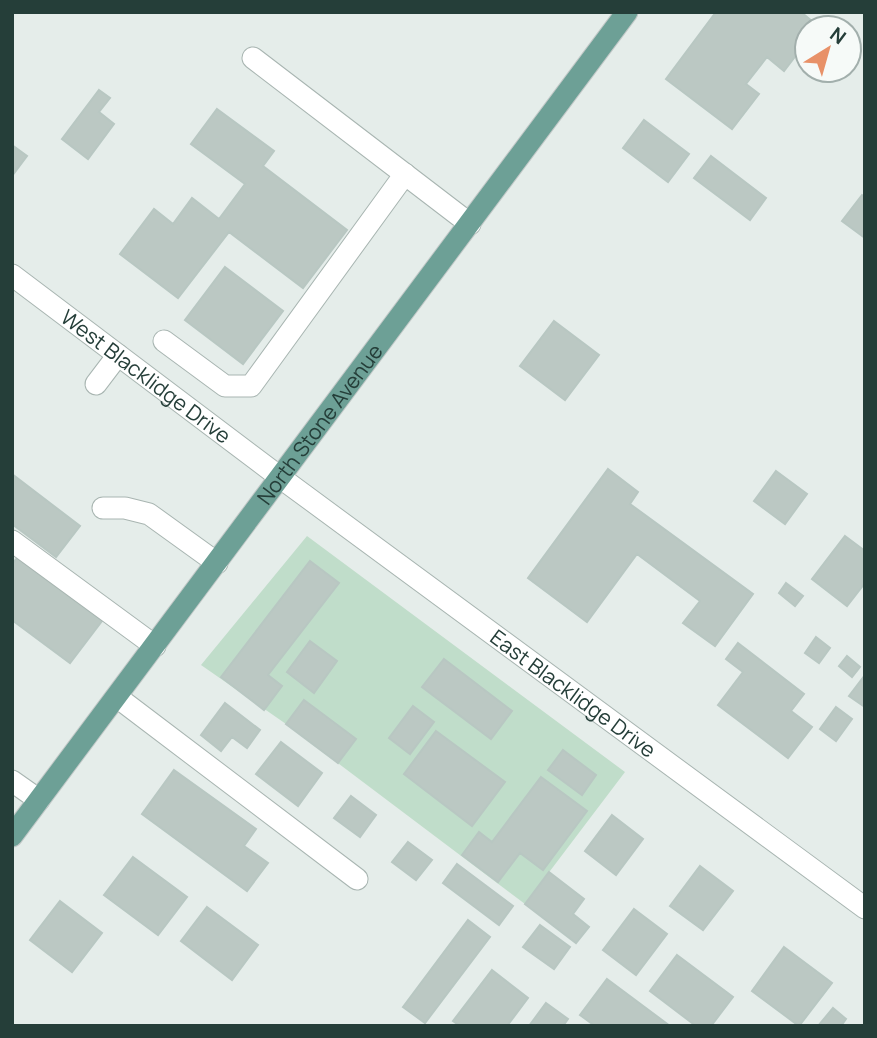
<svg xmlns="http://www.w3.org/2000/svg" width="877" height="1038" font-family="Manrope,sans-serif">
	<style>
		.green { fill: #c0ddca }
		.building { fill: #bbc8c3; stroke: #b8c7c2; stroke-width: 2 }
		.lines { fill: none; stroke-linecap: round; stroke-linejoin: round }
		.minor-casing { stroke: #a8b5b1; stroke-width: 23 }
		.major-casing { stroke: #c2c9c8; stroke-width: 23 }
		.minor { stroke: #fff; stroke-width: 21 }
		.major { stroke: #6da096; stroke-width: 21 }
		.labels { text-anchor: middle; dominant-baseline: central; stroke-width: 7; stroke-linejoin: round; paint-order: stroke }
		.street-label { font-size: 21px; fill: #253e39; stroke: #f6faf8 }
	</style>
	<rect width="100%" height="100%" fill="#e5edea"/>
	<!-- green -->
	<path class="green" d="M307,536L625,772L525,904L286,724L201,665Z"/>
	<!-- building -->
	<path class="building" d="M716,12H801L818,26L816,28H807V41L784,71L767,57L746,84L759,94L732,129L666,79Z
		M99,90L110,98L99,112L114,124L88,159L62,139Z
		M217,109L274,151L263,166L347,230L303,288L229,232L178,298L120,254L154,209L173,224L192,198L219,219L245,184L191,144Z
		M644,120L689,154L668,182L623,148Z
		M12,145L27,156L12,176Z
		M711,156L766,198L750,220L694,178Z
		M862,195L865,197V238L842,221Z
		M225,267L283,311L243,364L185,320Z
		M554,321L599,355L565,400L520,366Z
		M608,469L638,492L630,504L753,594L715,646L683,623L700,601L637,554L587,622L528,578Z
		M776,471L807,494L785,524L754,501Z
		M12,474L80,526L56,557L12,524Z
		M845,536L865,551V583L847,606L812,579Z
		M17,558L102,621L70,663L12,620V564Z
		M310,561L339,583L268,675L282,686L264,710L221,677Z
		M786,583L803,596L795,606L779,593Z
		M816,637L830,648L819,663L805,653Z
		M310,641L337,661L314,693L287,672Z
		M738,643L804,694L791,711L812,727L788,758L718,705L743,672L726,659Z
		M847,656L860,667L852,677L839,666Z
		M444,659L512,711L491,739L422,687Z
		M865,675V707L849,696Z
		M304,700L356,739L338,763L286,724Z
		M225,703L260,730L247,748L232,737L221,751L201,735Z
		M413,706L434,722L410,754L389,738Z
		M836,707L852,719L836,741L820,729Z
		M436,731L505,782L472,826L404,774Z
		M281,742L322,773L298,806L256,774Z
		M563,750L596,775L582,795L548,770Z
		M174,770L256,829L244,846L268,863L247,891L142,814Z
		M541,777L587,811L543,870L520,853L498,882L462,855L479,832L492,842Z
		M351,796L376,815L360,837L334,818Z
		M612,815L643,839L616,875L585,851Z
		M408,842L432,860L416,880L392,862Z
		M133,857L187,897L158,935L104,895Z
		M457,864L513,906L499,925L443,883Z
		M700,866L733,891L703,930L670,906Z
		M549,872L584,899L573,914L589,927L576,943L525,904Z
		M60,901L102,933L72,972L30,940Z
		M207,907L258,945L232,980L181,941Z
		M634,909L667,934L636,975L603,950Z
		M468,920L490,937L425,1023L403,1007Z
		M540,925L570,947L554,969L523,947Z
		M784,947L832,983L799,1026L752,991Z
		M677,955L733,997L711,1026H696L650,991Z
		M492,970L528,998L507,1026H460L453,1021Z
		M607,979L670,1026H595L580,1015Z
		M546,1003L568,1019L563,1026H529Z
		M833,1008L846,1019L841,1026H818Z"/>
	<g class="lines">
		<!-- minor casing -->
		<g class="minor-casing">
			<g id="minor">
				<path d="M253,58L470,224"/>
				<path id="s1" d="M12,275L281,478L865,908"/>
				<path d="M164,341L225,386H251L405,174"/>
				<path d="M96,384L118,355"/>
				<path d="M103,508H125L149,514L217,563"/>
				<path d="M12,541L155,646"/>
				<path d="M117,697L357,879"/>
				<path d="M12,781L39,800"/>
			</g>
		</g>
		<!-- major casing -->
		<g class="major-casing">
			<g id="major">
				<path id="s2" d="M12,836L627,12"/>
			</g>
		</g>
		<!-- minor -->
		<use href="#minor" class="minor"/>
		<!-- major -->
		<use href="#major" class="major"/>
	</g>
	<g class="labels">
		<!-- street labels -->
		<g class="street-label">
			<text stroke="none"><textPath href="#s1" startOffset="168">West Blacklidge Drive</textPath></text>
			<text stroke="none"><textPath href="#s2" startOffset="514">North Stone Avenue</textPath></text>
			<text stroke="none"><textPath href="#s1" startOffset="700">East Blacklidge Drive</textPath></text>
		</g>
	</g>
	<!-- border -->
	<rect width="877" height="1038" fill="none" stroke="#253e39" stroke-width="28"/>
	<!-- north arrow -->
	<g transform="translate(828 49) rotate(37)"><circle r="33" fill="#f6faf8" stroke="#a2afac" stroke-width="2"/>
	<path d="M0-5L12 26L0 18L-12 26Z" fill="#e89168"/>
	<text y="-10" font-size="19" font-weight="bold" text-anchor="middle" fill="#253e39">N</text>
	</g>
</svg>
